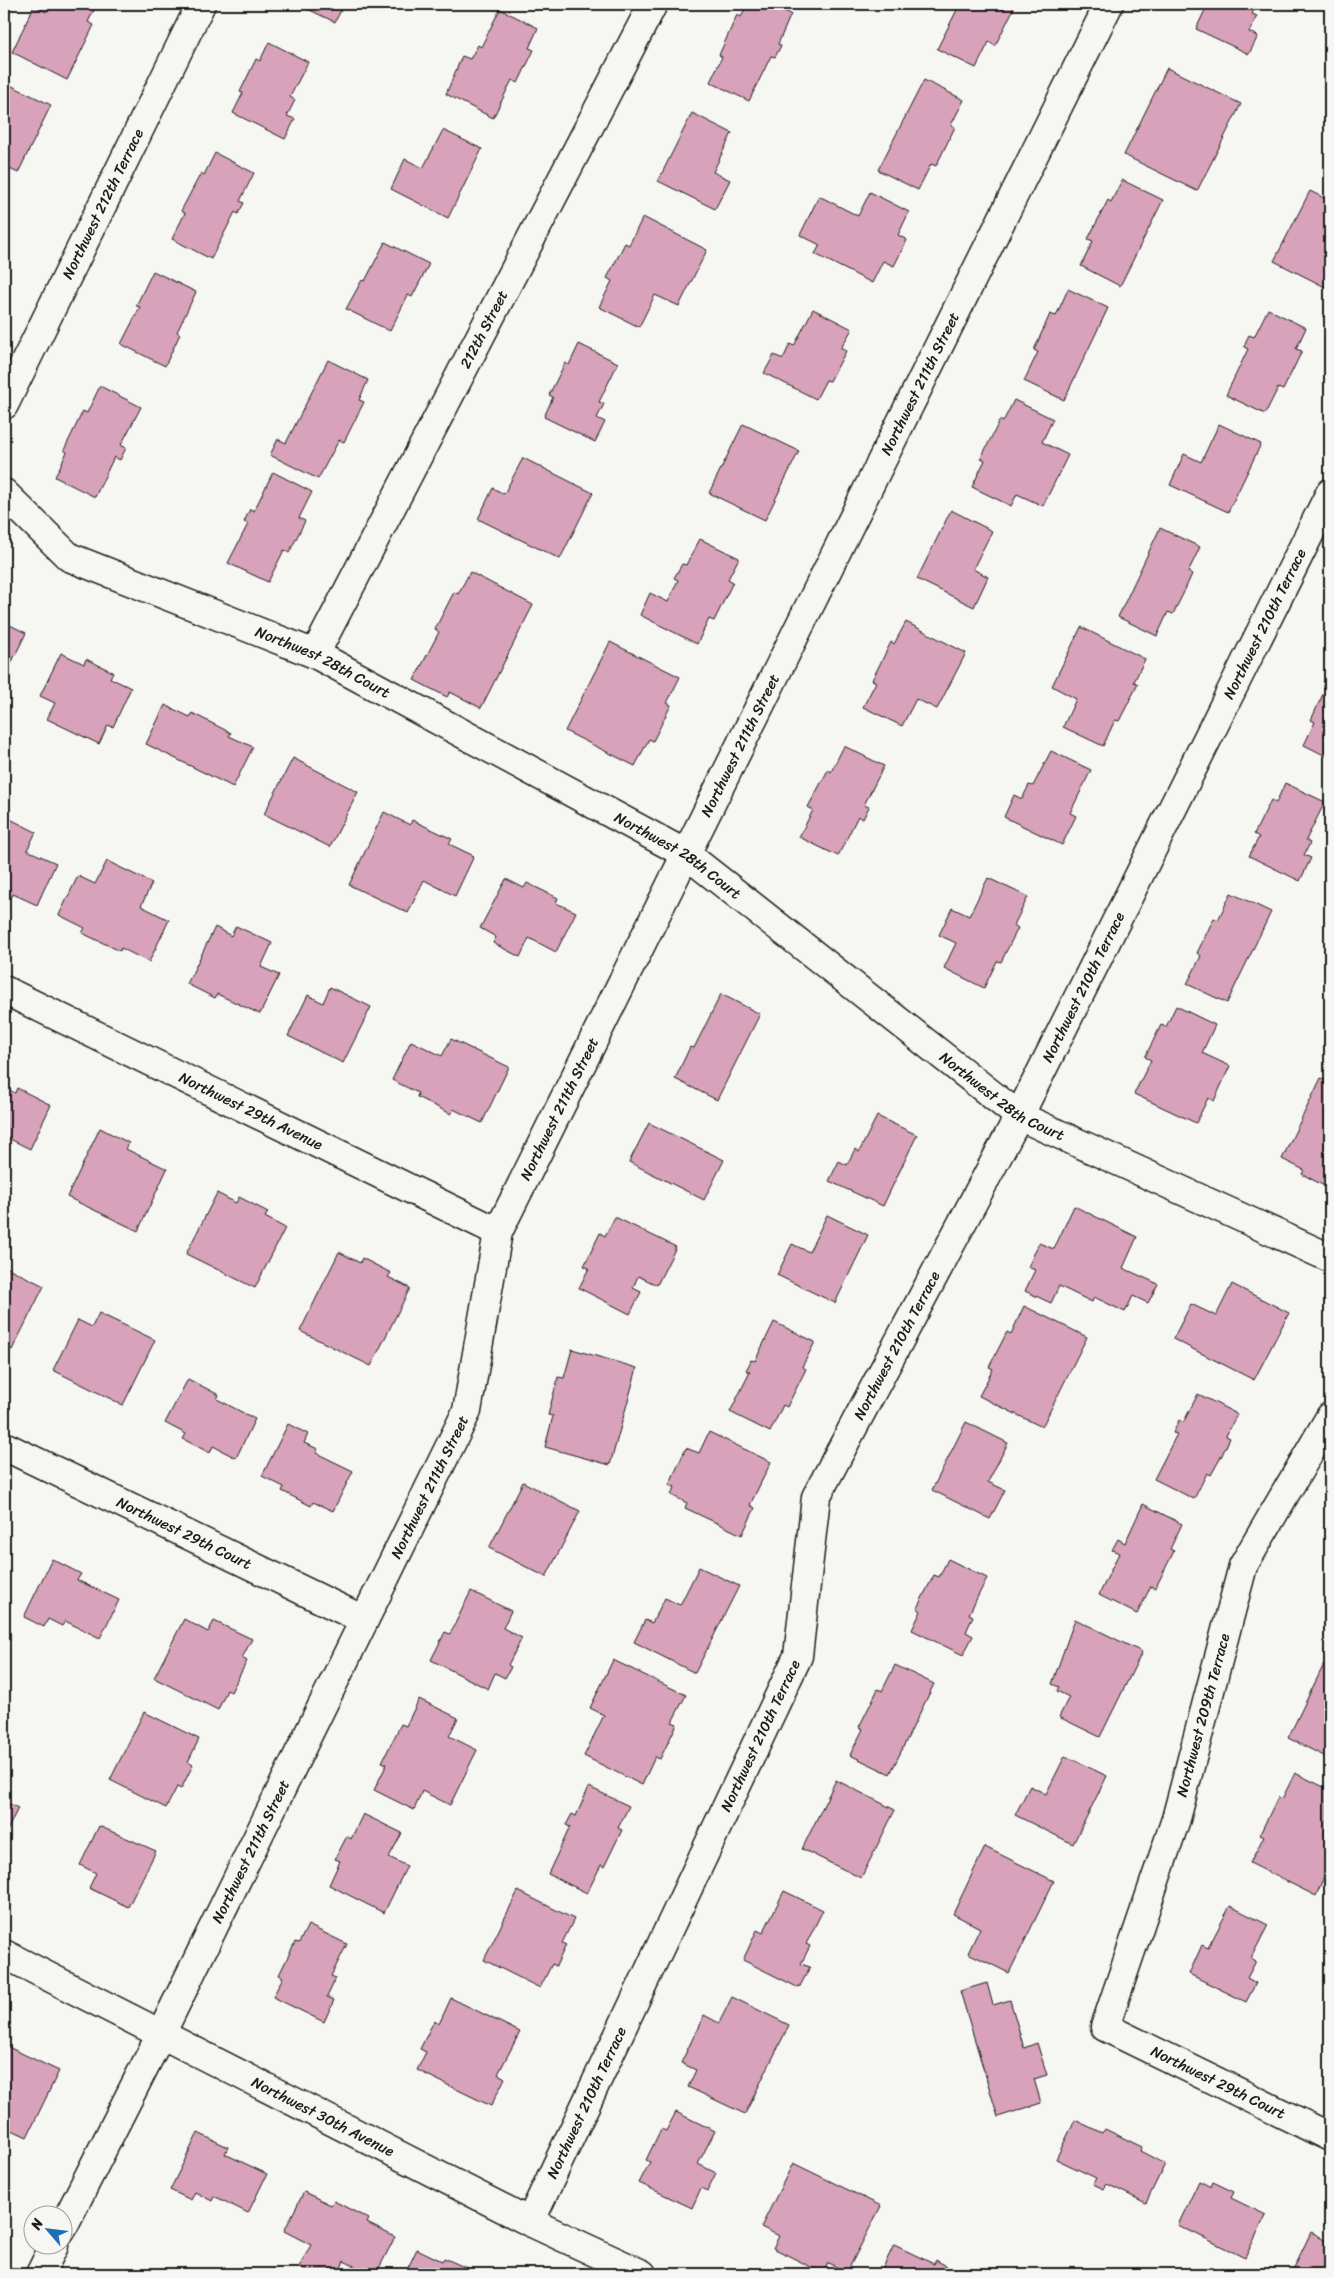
<svg xmlns="http://www.w3.org/2000/svg" width="1334" height="2278" font-family="Sriracha,sans-serif">
	<style>
		.building { fill: #d7a2ba; stroke: #1c1c1c }
		.lines { fill: none; stroke-linecap: round; stroke-linejoin: round }
		.minor-casing { stroke: #1c1c1c; stroke-width: 31 }
		.minor { stroke: #f6f6f2; stroke-width: 28 }
		.labels { text-anchor: middle; dominant-baseline: central; stroke-width: 4; stroke-linejoin: round; paint-order: stroke }
		.street-label { font-size: 15px; fill: #1c1c1c; stroke: #f6f6f2 }
	</style>
	<rect width="100%" height="100%" fill="#f6f6f2"/>
	<filter id="ink" filterUnits="userSpaceOnUse"><feTurbulence type="fractalNoise" baseFrequency=".02" numOctaves="2"/><feDisplacementMap in="SourceGraphic" scale="10" xChannelSelector="R" yChannelSelector="G"/><feConvolveMatrix kernelMatrix="1 2 1 2 8 2 1 2 1" color-interpolation-filters="sRGB"/></filter>
	<g filter="url(#ink)">
		<!-- building -->
		<path class="building" d="M50,4H97L88,22L94,25L67,80L12,52L34,6L46,12Z
			M297,4H344L335,22Z
			M747,4H769L791,14L778,44L781,46L775,57L771,56L749,101L710,82L722,57L719,55L737,15L741,17Z
			M960,4H1010L1009,5L1014,8L995,46L989,42L976,68L937,49Z
			M1203,4H1257L1252,14L1257,16L1249,32L1258,36L1249,54L1196,29L1205,10L1201,8Z
			M500,9L538,28L529,48L534,50L518,83L512,80L493,118L446,94L462,56L470,59L478,45L481,47Z
			M269,42L308,62L290,97L295,100L287,116L295,119L285,139L233,113L243,93L240,92L256,59L260,61Z
			M1167,68L1241,104L1197,191L1124,155Z
			M924,80L964,100L951,125L955,127L936,166L931,164L918,190L878,170Z
			M10,85L51,105L18,173L4,166V98Z
			M692,113L732,133L713,172L730,180L715,209L658,181Z
			M443,130L482,149L448,218L391,189L405,159L423,168Z
			M215,153L254,173L240,201L244,203L238,214L235,212L211,259L172,239L185,213L181,211L201,173L204,175Z
			M1122,180L1163,200L1120,286L1081,266L1093,241L1088,239L1108,200L1111,202Z
			M1310,191L1330,201V281L1327,288L1274,261Z
			M870,192L909,212L898,235L907,240L894,266L883,261L872,283L815,254L820,245L800,235L819,196L858,216Z
			M643,217L707,250L679,306L655,295L639,327L599,307L612,281L607,278L625,243L629,245Z
			M385,242L429,264L412,297L408,295L390,331L346,309L362,280L365,281Z
			M153,271L196,292L177,332L180,334L165,366L121,344L140,307L136,306Z
			M1068,289L1108,308L1064,400L1024,381L1038,352L1034,350L1050,314L1056,316Z
			M813,309L852,329L841,348L846,351L830,381L826,380L816,399L764,373L774,355L783,359L790,344L794,346Z
			M1268,309L1306,328L1296,349L1302,351L1283,390L1278,388L1265,414L1226,395L1248,349L1244,347L1246,341L1249,335L1254,337Z
			M579,344L618,363L599,402L604,404L597,418L605,422L595,442L544,417L553,397L549,395L565,363L569,365Z
			M328,360L368,380L359,400L364,402L344,442L339,440L318,479L270,455L278,439L286,443Z
			M100,386L141,407L121,445L126,448L120,460L114,457L95,497L55,477L67,452L64,450L83,411L87,413Z
			M1014,400L1053,419L1042,442L1068,455L1043,506L1017,494L1011,506L972,487L985,460L981,458L1000,420L1003,422Z
			M743,424L799,451L765,520L709,493Z
			M1219,424L1261,444L1228,512L1170,485L1184,454L1201,462Z
			M523,458L593,493L560,559L478,519L493,488L504,494Z
			M273,472L312,492L299,518L305,521L289,553L284,550L268,582L228,563L248,524L244,522L250,509L254,511Z
			M951,510L992,531L973,569L988,577L974,607L917,579Z
			M1160,528L1200,547L1188,572L1192,574L1183,594L1173,614L1168,612L1157,636L1118,617Z
			M700,539L739,558L728,579L733,582L714,621L709,619L697,644L640,615L650,593L668,602L678,580L674,578L682,564L686,565Z
			M470,572L533,605L481,708L450,692L447,697L414,680L439,632L435,629L454,592L458,594Z
			M4,622L26,633L4,678Z
			M906,622L966,653L937,709L916,699L902,726L863,707L876,682L872,680L891,642L894,644Z
			M1081,627L1145,659L1134,682L1138,684L1119,721L1115,720L1103,746L1063,727L1076,699L1052,686Z
			M610,642L680,677L667,703L671,705L653,741L649,739L635,766L565,731Z
			M61,653L84,664L86,659L113,672L110,678L131,688L113,727L108,725L99,744L47,719L55,703L40,696Z
			M1330,693V758L1304,745L1315,722L1311,720L1323,694L1329,696Z
			M165,705L190,717L192,713L231,733L229,736L253,747L233,787L146,744Z
			M844,746L884,766L864,805L869,807L863,819L858,816L838,856L799,837L813,810L808,807L828,770L831,772Z
			M1051,751L1091,770L1070,813L1076,816L1062,845L1004,817L1014,795L1022,799L1029,785L1033,786Z
			M293,758L358,792L330,847L264,814Z
			M1285,783L1325,802L1306,840L1310,843L1304,855L1311,858L1300,881L1249,856L1259,837L1254,834L1271,800L1276,803Z
			M384,812L410,825L412,820L452,839L449,844L474,856L455,896L424,880L408,913L349,885Z
			M4,816L36,832L27,850L56,863L37,905L13,894L12,897L4,893Z
			M107,861L152,883L141,906L169,920L149,962L121,948L120,951L82,933L85,928L59,915L78,876L95,884Z
			M988,878L1028,897L1014,925L1018,928L1001,962L997,961L984,988L944,968L956,943L939,935L952,908L969,916Z
			M506,879L524,888L527,883L558,898L556,903L576,912L556,952L529,938L520,957L493,943L496,937L480,928Z
			M1231,893L1271,912L1227,1003L1187,984L1201,956L1197,953L1214,918L1218,920Z
			M236,926L272,943L261,967L279,975L260,1014L217,994L215,998L187,984L215,927L231,936Z
			M330,987L371,1007L343,1063L288,1036L308,995L323,1003Z
			M721,994L760,1014L717,1100L675,1079L690,1047L694,1048Z
			M1176,1006L1215,1025L1202,1053L1230,1066L1214,1101L1208,1098L1196,1123L1134,1094L1151,1060L1145,1057L1161,1025L1166,1027Z
			M451,1039L509,1067L482,1123L453,1109L451,1114L417,1097L418,1093L392,1080L411,1041L442,1056Z
			M1321,1078L1330,1083V1189L1302,1174L1304,1170L1282,1159Z
			M4,1087L15,1093L17,1088L51,1105L30,1149L4,1136Z
			M877,1116L917,1135L883,1206L829,1181L839,1161L847,1165L855,1149L859,1152Z
			M649,1123L724,1160L704,1200L629,1162Z
			M100,1128L129,1143L126,1149L167,1169L138,1231L67,1197Z
			M217,1193L236,1203L239,1197L268,1212L265,1217L285,1228L255,1288L186,1254Z
			M1074,1206L1137,1237L1123,1268L1158,1284L1148,1303L1133,1296L1125,1312L1094,1297L1092,1302L1059,1286L1051,1303L1025,1291L1035,1270L1028,1267L1039,1243L1054,1249Z
			M827,1215L868,1235L835,1303L777,1275L792,1244L809,1252Z
			M615,1217L676,1247L657,1285L638,1276L633,1288L641,1292L630,1314L579,1288L589,1268L584,1266L600,1233L605,1236Z
			M339,1252L360,1263L362,1258L391,1273L388,1277L410,1288L371,1366L300,1331Z
			M4,1266L44,1286L12,1350L4,1345Z
			M1232,1284L1289,1313L1254,1380L1173,1339L1191,1304L1216,1316Z
			M1024,1306L1087,1337L1042,1427L979,1396L993,1369L989,1367L1007,1332L1011,1334Z
			M99,1313L155,1340L123,1405L53,1370L78,1320L92,1327Z
			M774,1322L815,1342L802,1367L806,1369L787,1407L783,1405L770,1432L730,1412L750,1372L746,1370L749,1365L751,1360L755,1361Z
			M572,1349L637,1368L610,1465L545,1447L553,1416L548,1415L558,1377L564,1378Z
			M188,1379L219,1395L217,1399L255,1419L236,1458L213,1446L210,1453L183,1439L186,1434L165,1423Z
			M1198,1394L1237,1414L1226,1436L1230,1438L1221,1457L1211,1475L1207,1473L1194,1499L1154,1479L1177,1434L1173,1433L1179,1420L1183,1423Z
			M966,1422L1008,1443L988,1482L1005,1490L990,1519L932,1490Z
			M288,1424L308,1434L304,1443L318,1449L316,1453L353,1471L333,1511L313,1502L311,1506L282,1491L284,1487L262,1476Z
			M709,1432L771,1462L750,1505L755,1508L742,1535L685,1508L687,1503L671,1495L675,1487L669,1485L686,1448L699,1453Z
			M523,1482L580,1511L546,1577L489,1548Z
			M1143,1504L1182,1524L1170,1549L1174,1551L1155,1589L1151,1586L1137,1614L1099,1595L1119,1553L1112,1550L1118,1539L1125,1543Z
			M52,1559L81,1574L77,1580L119,1600L100,1638L65,1621L62,1626L48,1619L44,1627L24,1617Z
			M948,1559L987,1578L969,1614L973,1616L966,1632L973,1636L963,1655L912,1630L921,1611L917,1608L934,1575L939,1577Z
			M699,1567L739,1586L695,1673L634,1642L645,1620L652,1623L665,1598L680,1605Z
			M471,1591L511,1611L503,1628L522,1638L508,1665L511,1667L505,1678L495,1673L488,1689L431,1660L445,1632L450,1634Z
			M184,1619L208,1632L214,1621L252,1639L242,1658L247,1661L231,1692L227,1690L218,1710L154,1678Z
			M1075,1619L1142,1652L1100,1737L1059,1717L1069,1697L1057,1691L1059,1687L1052,1684Z
			M1330,1652V1759L1288,1738Z
			M613,1660L686,1695L672,1722L677,1724L660,1759L655,1757L642,1785L584,1756L604,1715L590,1708Z
			M895,1665L934,1684L890,1774L850,1755L863,1729L859,1727L878,1689L882,1691Z
			M419,1699L458,1718L449,1736L477,1750L450,1805L422,1791L414,1810L374,1790L387,1764L382,1762L401,1724L406,1726Z
			M144,1712L199,1739L188,1762L193,1765L181,1789L177,1787L166,1808L110,1780Z
			M1065,1756L1107,1776L1073,1844L1015,1815L1030,1786L1046,1794Z
			M1295,1773L1330,1790V1862L1316,1896L1250,1863L1264,1836L1260,1834L1278,1797L1282,1799Z
			M836,1780L895,1810L861,1878L802,1849Z
			M589,1787L629,1806L618,1828L622,1830L604,1867L601,1865L587,1893L548,1874L570,1827L566,1825L572,1814L576,1816Z
			M4,1801L18,1808L4,1837Z
			M363,1814L402,1833L389,1857L407,1866L384,1913L329,1885L340,1861L335,1859L347,1836L351,1839Z
			M99,1826L156,1851L128,1907L89,1888L96,1873L80,1865Z
			M985,1847L1054,1881L1009,1973L968,1953L980,1928L953,1914Z
			M518,1891L574,1919L562,1943L566,1945L556,1966L552,1964L540,1988L484,1960Z
			M784,1891L823,1910L806,1944L810,1946L801,1964L810,1967L799,1988L743,1960L757,1930L763,1933Z
			M1230,1906L1268,1925L1251,1958L1256,1961L1247,1978L1256,1983L1246,2002L1189,1974L1202,1945L1208,1948Z
			M308,1925L347,1944L331,1976L336,1978L327,1997L334,2000L324,2022L273,1997L283,1977L279,1975L295,1942L299,1943Z
			M987,1983L993,2005L1010,2000L1024,2048L1037,2043L1047,2075L1034,2079L1041,2103L998,2117L960,1991Z
			M732,1997L789,2025L745,2114L688,2087L696,2070L681,2063L704,2015L719,2023Z
			M451,1998L520,2032L498,2074L505,2078L491,2106L417,2070L426,2052L420,2049L434,2021L439,2024Z
			M4,2045L59,2071L27,2137L12,2130L4,2147Z
			M676,2112L715,2131L698,2164L716,2173L707,2191L701,2188L692,2208L639,2183L650,2162L646,2160L661,2129L666,2131Z
			M1075,2120L1102,2133L1105,2129L1142,2147L1140,2151L1165,2164L1146,2203L1107,2184L1104,2189L1093,2184L1096,2178L1056,2159Z
			M198,2133L228,2147L225,2154L267,2174L248,2213L214,2196L212,2201L195,2192L191,2200L170,2190Z
			M793,2163L881,2206L847,2272L828,2263L823,2273L773,2248L779,2236L761,2227Z
			M1199,2181L1211,2187L1213,2182L1234,2192L1231,2198L1266,2215L1245,2258L1178,2225Z
			M304,2192L331,2205L334,2201L369,2219L367,2223L395,2237L376,2274H370L344,2261L338,2274H313L299,2267L311,2245L284,2231Z
			M1311,2232L1330,2242V2274H1291Z
			M894,2245L934,2264L936,2260L941,2263L947,2266L944,2271L952,2274H880Z
			M417,2249L442,2261L444,2258L480,2274H405Z"/>
		<g class="lines">
			<!-- minor casing -->
			<g class="minor-casing">
				<g id="minor">
					<path id="s1" d="M4,405L201,4"/>
					<path id="s2" d="M4,493L69,557L315,654L686,854L1019,1116L1330,1258"/>
					<path id="s3" d="M315,654L653,4"/>
					<path id="s4" d="M4,990L498,1232"/>
					<path id="s5" d="M1330,1417L1243,1566L1176,1819L1105,2027L1330,2137"/>
					<path id="s6" d="M4,1446L364,1620"/>
					<path id="s7" d="M4,1954L530,2222L642,2274"/>
					<path id="s8" d="M530,2222L798,1656L816,1497L1019,1116L1330,493"/>
					<path id="s9" d="M62,2229L161,2034L467,1411L498,1232L1109,4"/>
					<path d="M40,2274L54,2246"/>
				</g>
			</g>
			<!-- minor -->
			<use href="#minor" class="minor"/>
		</g>
	</g>
	<g class="labels">
		<!-- street labels -->
		<g class="street-label">
			<text stroke="none"><textPath href="#s1" startOffset="224">Northwest 212th Terrace</textPath></text>
			<text stroke="none"><textPath href="#s3" startOffset="366">212th Street</textPath></text>
			<text stroke="none"><textPath href="#s9" startOffset="2042">Northwest 211th Street</textPath></text>
			<text stroke="none"><textPath href="#s8" startOffset="1768">Northwest 210th Terrace</textPath></text>
			<text stroke="none"><textPath href="#s2" startOffset="366">Northwest 28th Court</textPath></text>
			<text stroke="none"><textPath href="#s9" startOffset="1638">Northwest 211th Street</textPath></text>
			<text stroke="none"><textPath href="#s2" startOffset="771">Northwest 28th Court</textPath></text>
			<text stroke="none"><textPath href="#s8" startOffset="1362">Northwest 210th Terrace</textPath></text>
			<text stroke="none"><textPath href="#s2" startOffset="1176">Northwest 28th Court</textPath></text>
			<text stroke="none"><textPath href="#s9" startOffset="1232">Northwest 211th Street</textPath></text>
			<text stroke="none"><textPath href="#s4" startOffset="275">Northwest 29th Avenue</textPath></text>
			<text stroke="none"><textPath href="#s8" startOffset="958">Northwest 210th Terrace</textPath></text>
			<text stroke="none"><textPath href="#s9" startOffset="828">Northwest 211th Street</textPath></text>
			<text stroke="none"><textPath href="#s6" startOffset="200">Northwest 29th Court</textPath></text>
			<text transform="translate(1203 1715) rotate(-75)">Northwest 209th Terrace</text>
			<text stroke="none"><textPath href="#s8" startOffset="538">Northwest 210th Terrace</textPath></text>
			<text stroke="none"><textPath href="#s9" startOffset="422">Northwest 211th Street</textPath></text>
			<text stroke="none"><textPath href="#s5" startOffset="780">Northwest 29th Court</textPath></text>
			<text stroke="none"><textPath href="#s8" startOffset="132">Northwest 210th Terrace</textPath></text>
			<text stroke="none"><textPath href="#s7" startOffset="358">Northwest 30th Avenue</textPath></text>
		</g>
	</g>
	<!-- margin -->
	<rect width="1334" height="2278" fill="none" stroke="#f6f6f2" stroke-width="20"/>
	<rect x="10" y="10" width="1314" height="2258" fill="none" stroke="#1c1c1c" stroke-width="2" filter="url(#ink)"/>
	<!-- north arrow -->
	<g transform="translate(48 2230) rotate(298)"><circle r="24" fill="#f6f6f2" stroke="#9f9f9c"/>
	<path d="M0-4L9 19L0 12L-9 19Z" fill="#1f6fb2"/>
	<text y="-8" font-size="14" font-weight="bold" text-anchor="middle" fill="#1c1c1c">N</text>
	</g>
</svg>
